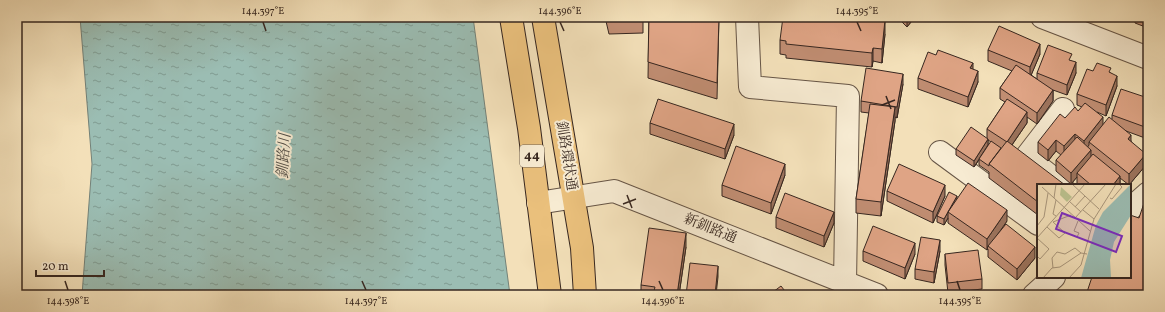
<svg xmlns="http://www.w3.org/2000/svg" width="1165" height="312" font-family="Vollkorn,'Noto Serif JP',serif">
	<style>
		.water { fill: url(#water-ripples); stroke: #738178 }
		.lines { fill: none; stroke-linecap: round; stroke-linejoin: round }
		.minor-casing { stroke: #665546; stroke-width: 24 }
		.highway-casing { stroke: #372720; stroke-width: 24 }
		.minor { stroke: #f7ebd2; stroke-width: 22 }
		.highway { stroke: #eac07c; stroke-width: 22 }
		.wall { fill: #c08d72; stroke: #372720; fill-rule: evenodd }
		.shaded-wall { fill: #9c735d; stroke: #372720 }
		.building { fill: #dfa485; stroke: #372720 }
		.ticks { fill: none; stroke: #372720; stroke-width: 1.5 }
		.labels { text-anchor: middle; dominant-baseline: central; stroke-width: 4; stroke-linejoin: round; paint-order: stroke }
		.shield { fill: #f7ebd2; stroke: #716255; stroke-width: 1 }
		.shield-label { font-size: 13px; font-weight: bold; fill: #372720 }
		.street-label { font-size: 14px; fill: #372720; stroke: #f7ebd2 }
		.water-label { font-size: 15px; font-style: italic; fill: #504c45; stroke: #f7ebd2 }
		.inset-road { fill: none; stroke: #a8967c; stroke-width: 1 }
		.view { fill: #7b2cbf; fill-opacity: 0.15; stroke: #7b2cbf; stroke-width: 2 }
		.inset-edge { fill: none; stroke: #372720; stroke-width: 2 }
		.neatline { fill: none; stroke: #372720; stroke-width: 1.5 }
		.ticks-label { font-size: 10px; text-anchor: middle; fill: #372720 }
	</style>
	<defs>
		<pattern id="water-ripples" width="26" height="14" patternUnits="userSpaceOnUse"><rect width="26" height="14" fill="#9bbdb3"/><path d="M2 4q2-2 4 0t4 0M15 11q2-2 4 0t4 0" fill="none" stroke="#7f9a91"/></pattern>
	</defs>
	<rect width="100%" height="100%" fill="#f3e0b9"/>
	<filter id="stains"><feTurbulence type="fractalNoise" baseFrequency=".005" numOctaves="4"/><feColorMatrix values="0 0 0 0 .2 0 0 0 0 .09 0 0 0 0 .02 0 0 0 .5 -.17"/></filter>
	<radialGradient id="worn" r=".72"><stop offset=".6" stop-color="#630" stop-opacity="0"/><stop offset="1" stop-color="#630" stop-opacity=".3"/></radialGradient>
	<!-- water -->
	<path class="water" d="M80,17H473L510,295H82L92,164Z"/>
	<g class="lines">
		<!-- minor casing -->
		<g class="minor-casing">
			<path id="minor" d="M747,17L750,87L848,96L845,283
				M1042,17L1148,58
				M940,152L1038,224
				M1062,185L1026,157L1063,109
				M538,203L614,191L877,295
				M1130,209L1148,193
				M1034,295L1054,277"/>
		</g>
		<!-- highway casing -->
		<g class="highway-casing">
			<path id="highway" d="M511,17L529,128L550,295
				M543,17L582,248L585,295"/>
		</g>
		<!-- minor -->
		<use href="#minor" class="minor"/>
		<!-- highway -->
		<use href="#highway" class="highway"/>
	</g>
	<!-- wall -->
	<path class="wall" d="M605,17H643V33L609,34Z
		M649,17H719L717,99L648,78Z
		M897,17H915L907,27Z
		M1109,17H1119L1118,20Z
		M1135,17H1148V28L1135,23Z
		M885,34L882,63L873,61L872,67L786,58V55L780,54V40Z
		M988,50L1040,54L1031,75L1037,79V73L1072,61L1076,73L1067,95L1053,90V101L1037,124L1027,117V123L1012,145L1038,185V215L989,178V172L979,165V160L974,167L956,155V149L987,139V129L1005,102L1000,99V88L1012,71L988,61ZM988,140L991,142L988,145Z
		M973,69L978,82L968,107L918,89V78Z
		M1093,71L1111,73L1117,86L1106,116L1097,112L1103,125L1112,119V115L1148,98L1145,138L1126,131L1131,141L1146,165L1129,185L1120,178V185H1078L1077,184V177L1071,184L1056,171V160L1061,155L1056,151L1048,161L1038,153V142L1065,118L1078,111L1082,107L1077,105V94Z
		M903,84L897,118L895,117V121L881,216L856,213V199L869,113L861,112V101Z
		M650,123L734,135L725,159L650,134Z
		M785,175L771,214L722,196V185Z
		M887,191L945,196L933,223L887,201Z
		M957,200L1007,221L1004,225L1035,258L1017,280L988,257V249L987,250L948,223V218L944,225L937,222V216Z
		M776,217L834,223L824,247L776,228Z
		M686,247L679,295H641V285Z
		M863,251L915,254L905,279L863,261Z
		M940,251L934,283L915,279V269Z
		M945,254L982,279V289L948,293L945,265Z"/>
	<!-- shaded-wall -->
	<path class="shaded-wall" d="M907,17H915L907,27Z
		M885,20V34L882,63V49Z
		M1040,44V54L1030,78V67Z
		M873,48V61L872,67V53Z
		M1076,62V73L1067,95V85Z
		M973,63V73L970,68Z
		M978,71V82L968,107V97Z
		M903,74V84L897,118V107Z
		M1117,76V86L1106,116V105Z
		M1053,90V101L1037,124V113Z
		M895,107V121L881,216V202Z
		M1027,112V123L1007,152V142Z
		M1103,117V128L1089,142V145L1084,152V141Z
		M1148,118V129L1145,138V127Z
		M734,124V135L725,159V149Z
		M1075,134V144L1064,157V146Z
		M1131,135V146L1128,139Z
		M988,139V145L974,167V161Z
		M1056,140V151L1048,161V150Z
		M1091,150V161L1077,173V177L1071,184V173Z
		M1146,154V165L1129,185V174Z
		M785,164V175L771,214V203Z
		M1120,176V185H1113Z
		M945,185V196L933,223V212Z
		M957,196V202L948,212V218L944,225V219Z
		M1007,210V221L989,247L988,246L987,250V239Z
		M834,212V223L824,247V236Z
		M686,233V247L679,295H677Z
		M940,240V251L934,283V272Z
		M915,243V254L905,279V268Z
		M1035,247V258L1017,280V269Z
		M718,266V277L716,295H715Z"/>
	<!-- building -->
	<path class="building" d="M608,17H643V19L609,20Z
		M649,17H719L717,83L648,62Z
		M783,17H854L885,20L882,49L873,48L872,53L786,44V41L780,40Z
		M999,26L1040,44L1030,67L988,50Z
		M1048,45L1072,54L1069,60L1076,62L1067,85L1037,73Z
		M938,50L973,63L970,68L978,71L968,97L918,78L928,52L936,55Z
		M1097,63L1111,68L1109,72L1117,76L1106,105L1077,94L1087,69L1093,71Z
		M1016,65L1053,90L1037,113L1000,88Z
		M866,68L903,74L897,107L861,101Z
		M1121,89L1148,98V118L1145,127L1112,115Z
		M658,99L734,124L725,149L650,123Z
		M1007,99L1027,112L1007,142L987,129Z
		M1085,103L1103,117L1084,141L1075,134L1064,146L1056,140L1048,150L1038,142L1060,114L1065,118L1075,107L1078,111Z
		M870,104L895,107L881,202L856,199Z
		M1109,117L1131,135L1128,139L1146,154L1129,174L1089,142Z
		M971,127L988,139L974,161L956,149Z
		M1077,137L1091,150L1071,173L1056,160Z
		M991,141L1001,148L989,164V166L979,159Z
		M1007,141L1065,185H1038V202L989,164Z
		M736,146L785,164L771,203L722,185Z
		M1093,154L1120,176L1113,185H1091L1077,173Z
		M899,164L945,185L933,212L887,191Z
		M968,183L1007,210L987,239L948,212Z
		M949,192L957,196L944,219L937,216Z
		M785,193L834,212L824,236L776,217Z
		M1148,195V295H1086L1092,277H1130V215L1139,218L1146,197Z
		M1006,224L1035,247L1017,269L988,246Z
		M873,226L915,243L905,268L863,251Z
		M649,228L686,233L677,295H653L655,287L641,285Z
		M921,237L940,240L934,272L915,269Z
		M978,250L982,279L948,283L945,254Z
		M690,263L718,266L715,295H686Z
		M781,286L788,295H769Z"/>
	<!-- ticks -->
	<path class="ticks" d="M263,22L266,31M560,22L564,31M857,22L861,31M886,96L891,109M882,105L895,100M627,195L632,208M623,204L636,199M65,281L68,290M362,281L366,290M659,281L663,290M957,281L960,290"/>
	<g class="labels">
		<!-- shield labels -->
		<rect class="shield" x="520" y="145" width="24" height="22" rx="3"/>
		<g class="shield-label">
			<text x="532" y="156">44</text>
		</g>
		<!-- street labels -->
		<g class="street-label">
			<text transform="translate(566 156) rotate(81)">釧路環状通</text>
			<text transform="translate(710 229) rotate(22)">新釧路通</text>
		</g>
		<!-- water labels -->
		<g class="water-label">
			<text transform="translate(285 156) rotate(-87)">釧路川</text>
		</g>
	</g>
	<!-- overview -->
	<g transform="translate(1037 184)">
		<rect width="94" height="94" fill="#f3e0b9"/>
		<path d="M24,3L35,13L30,18L23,11Z" fill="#bbc28f"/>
		<path d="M94,0V31L77,58L73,76L74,93L44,94L59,41L66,28Z" fill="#9bbdb3"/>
		<path class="inset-road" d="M35,0L62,25M5,3L53,47M17,14L19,0M73,14L75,15L85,3L82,0M19,16L16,30L19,32M32,17L44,28M38,23L48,12M46,26L57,35M38,34L69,0M16,38L34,31M0,42L7,33L11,9M10,43L22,54L28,49L16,38M40,53L42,49L37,47L41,37M0,54L48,0M0,72L3,75L12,65L0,54M16,84L15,74L20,68L28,70L38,64L44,69M6,94L15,84L23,83L44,69L50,70M32,94L44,81L57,35L79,0"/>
		<path class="view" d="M25,29L85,52L79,68L19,45Z"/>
		<rect width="94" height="94" class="inset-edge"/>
	</g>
	<!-- margin -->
	<rect width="1165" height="312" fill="none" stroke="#f3e0b9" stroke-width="44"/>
	<!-- scale -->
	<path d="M36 270v6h68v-6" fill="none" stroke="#372720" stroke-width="2"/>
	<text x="42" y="270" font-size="12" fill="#372720" stroke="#f7ebd2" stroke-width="3" paint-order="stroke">20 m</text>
	<rect x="22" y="22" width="1121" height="268" class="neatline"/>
	<g class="ticks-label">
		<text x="263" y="14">144.397°E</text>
		<text x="560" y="14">144.396°E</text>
		<text x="857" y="14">144.395°E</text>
		<text x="68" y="304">144.398°E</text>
		<text x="366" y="304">144.397°E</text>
		<text x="663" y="304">144.396°E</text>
		<text x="960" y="304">144.395°E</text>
	</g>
	<rect width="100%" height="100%" filter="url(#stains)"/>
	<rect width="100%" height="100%" fill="url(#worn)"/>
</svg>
